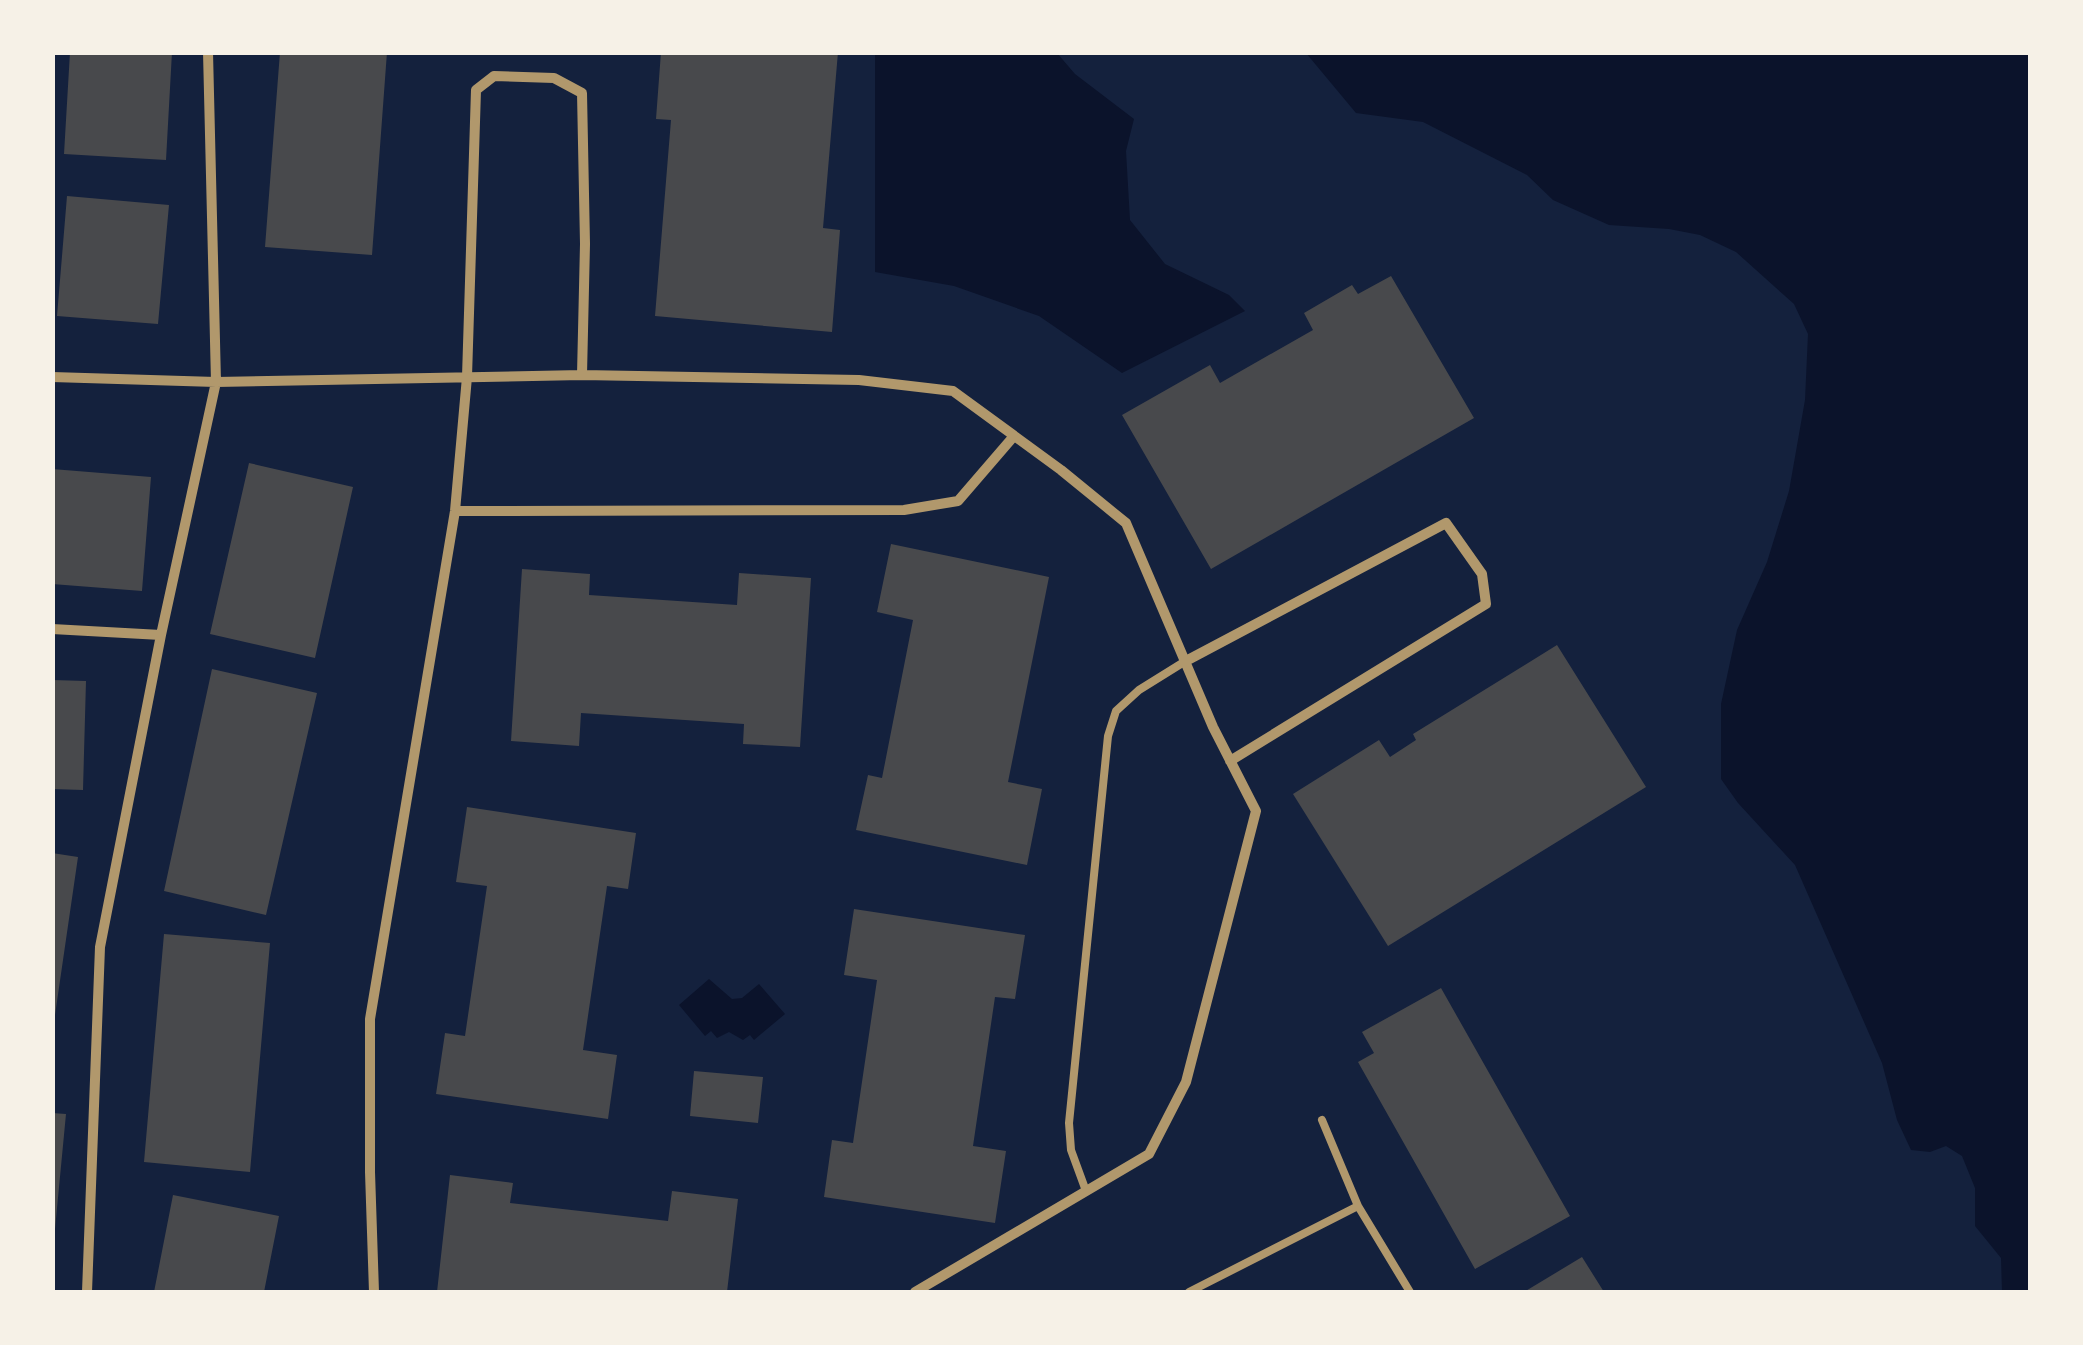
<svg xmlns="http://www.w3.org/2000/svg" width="2083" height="1345" font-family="Arial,sans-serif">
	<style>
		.water { fill: #0b132b }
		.building { fill: #48494c }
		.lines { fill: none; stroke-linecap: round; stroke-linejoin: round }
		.service { stroke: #b1986c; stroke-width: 8 }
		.minor { stroke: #b1986c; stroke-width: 10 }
	</style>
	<rect width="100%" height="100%" fill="#14213d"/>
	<!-- water -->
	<path class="water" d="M875,53H1057L1075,74L1134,119L1126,151L1130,220L1165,264L1229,295L1245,311L1122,373L1039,316L954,286L875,272Z
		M1306,53H2030V1292H2002L2001,1258L1975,1226V1188L1962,1156L1946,1146L1930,1152L1911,1150L1897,1120L1882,1063L1795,865L1738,803L1721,779V704L1737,630L1767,562L1789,491L1805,400L1808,334L1794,304L1736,252L1700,235L1669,229L1609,225L1553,200L1527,175L1423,122L1356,113Z
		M709,979L732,999L742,998L759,984L785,1014L754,1040L750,1035L743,1040L729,1032L717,1038L711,1031L705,1036L679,1005Z"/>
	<!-- building -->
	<path class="building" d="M70,52H172L166,160L64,154Z
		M280,52H387L372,255L265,247Z
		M661,52H838L823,228L840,230L832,332L655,316L671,120L656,119Z
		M67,196L169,205L158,324L57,316Z
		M1391,276L1474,418L1211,569L1122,415L1210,365L1220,383L1313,330L1304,313L1352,285L1358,294Z
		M249,463L353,487L315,658L210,634Z
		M52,469L151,477L142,591L52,584Z
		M891,544L1049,577L1008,782L1042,789L1027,865L856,830L868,775L882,778L913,620L877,612Z
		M522,569L590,574L589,595L737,605L739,573L811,578L800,747L743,744L744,724L581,713L579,746L511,741Z
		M1557,645L1646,787L1388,946L1293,794L1379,740L1390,757L1416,740L1413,734Z
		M212,669L317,693L266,915L164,891Z
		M52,680L86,681L83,790L52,789Z
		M467,807L636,833L628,889L607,886L583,1050L617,1055L608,1119L436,1094L445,1033L465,1036L487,886L456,882Z
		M52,853L78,857L55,1015H52Z
		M854,909L1025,935L1015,999L995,997L973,1146L1006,1151L995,1223L824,1197L832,1140L853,1143L877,980L844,975Z
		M164,934L270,943L250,1172L144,1162Z
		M1441,988L1570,1216L1475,1269L1358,1062L1374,1053L1362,1032Z
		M694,1071L763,1077L758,1123L690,1116Z
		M52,1113L66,1114L55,1229L52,1228Z
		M450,1175L513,1183L510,1203L668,1221L672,1191L738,1199L727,1292H437Z
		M173,1195L279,1216L264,1292H154Z
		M1582,1257L1604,1292H1524Z"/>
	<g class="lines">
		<!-- service -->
		<path class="service" d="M1322,1120L1358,1206L1410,1292
			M1086,1191L1071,1150L1069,1123L1108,736L1116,711L1139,690L1184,662
			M1189,1292L1358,1206"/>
		<!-- minor -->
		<path class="minor" d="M52,377L216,382L582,375L859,380L953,391L1061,470L1126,523L1213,727L1256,811L1186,1082L1149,1154L915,1292
			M455,511L904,510L958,501L1014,436
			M52,629L161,635
			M1184,662L1446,523L1482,574L1486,604L1230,761
			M87,1292L100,947L161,635L216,382L208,52
			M374,1292L370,1172V1019L455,511L467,377L476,90L494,76L554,78L582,93L585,244L582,375"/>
	</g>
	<!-- border -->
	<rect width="2083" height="1345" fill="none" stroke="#f6f1e7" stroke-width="110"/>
</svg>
